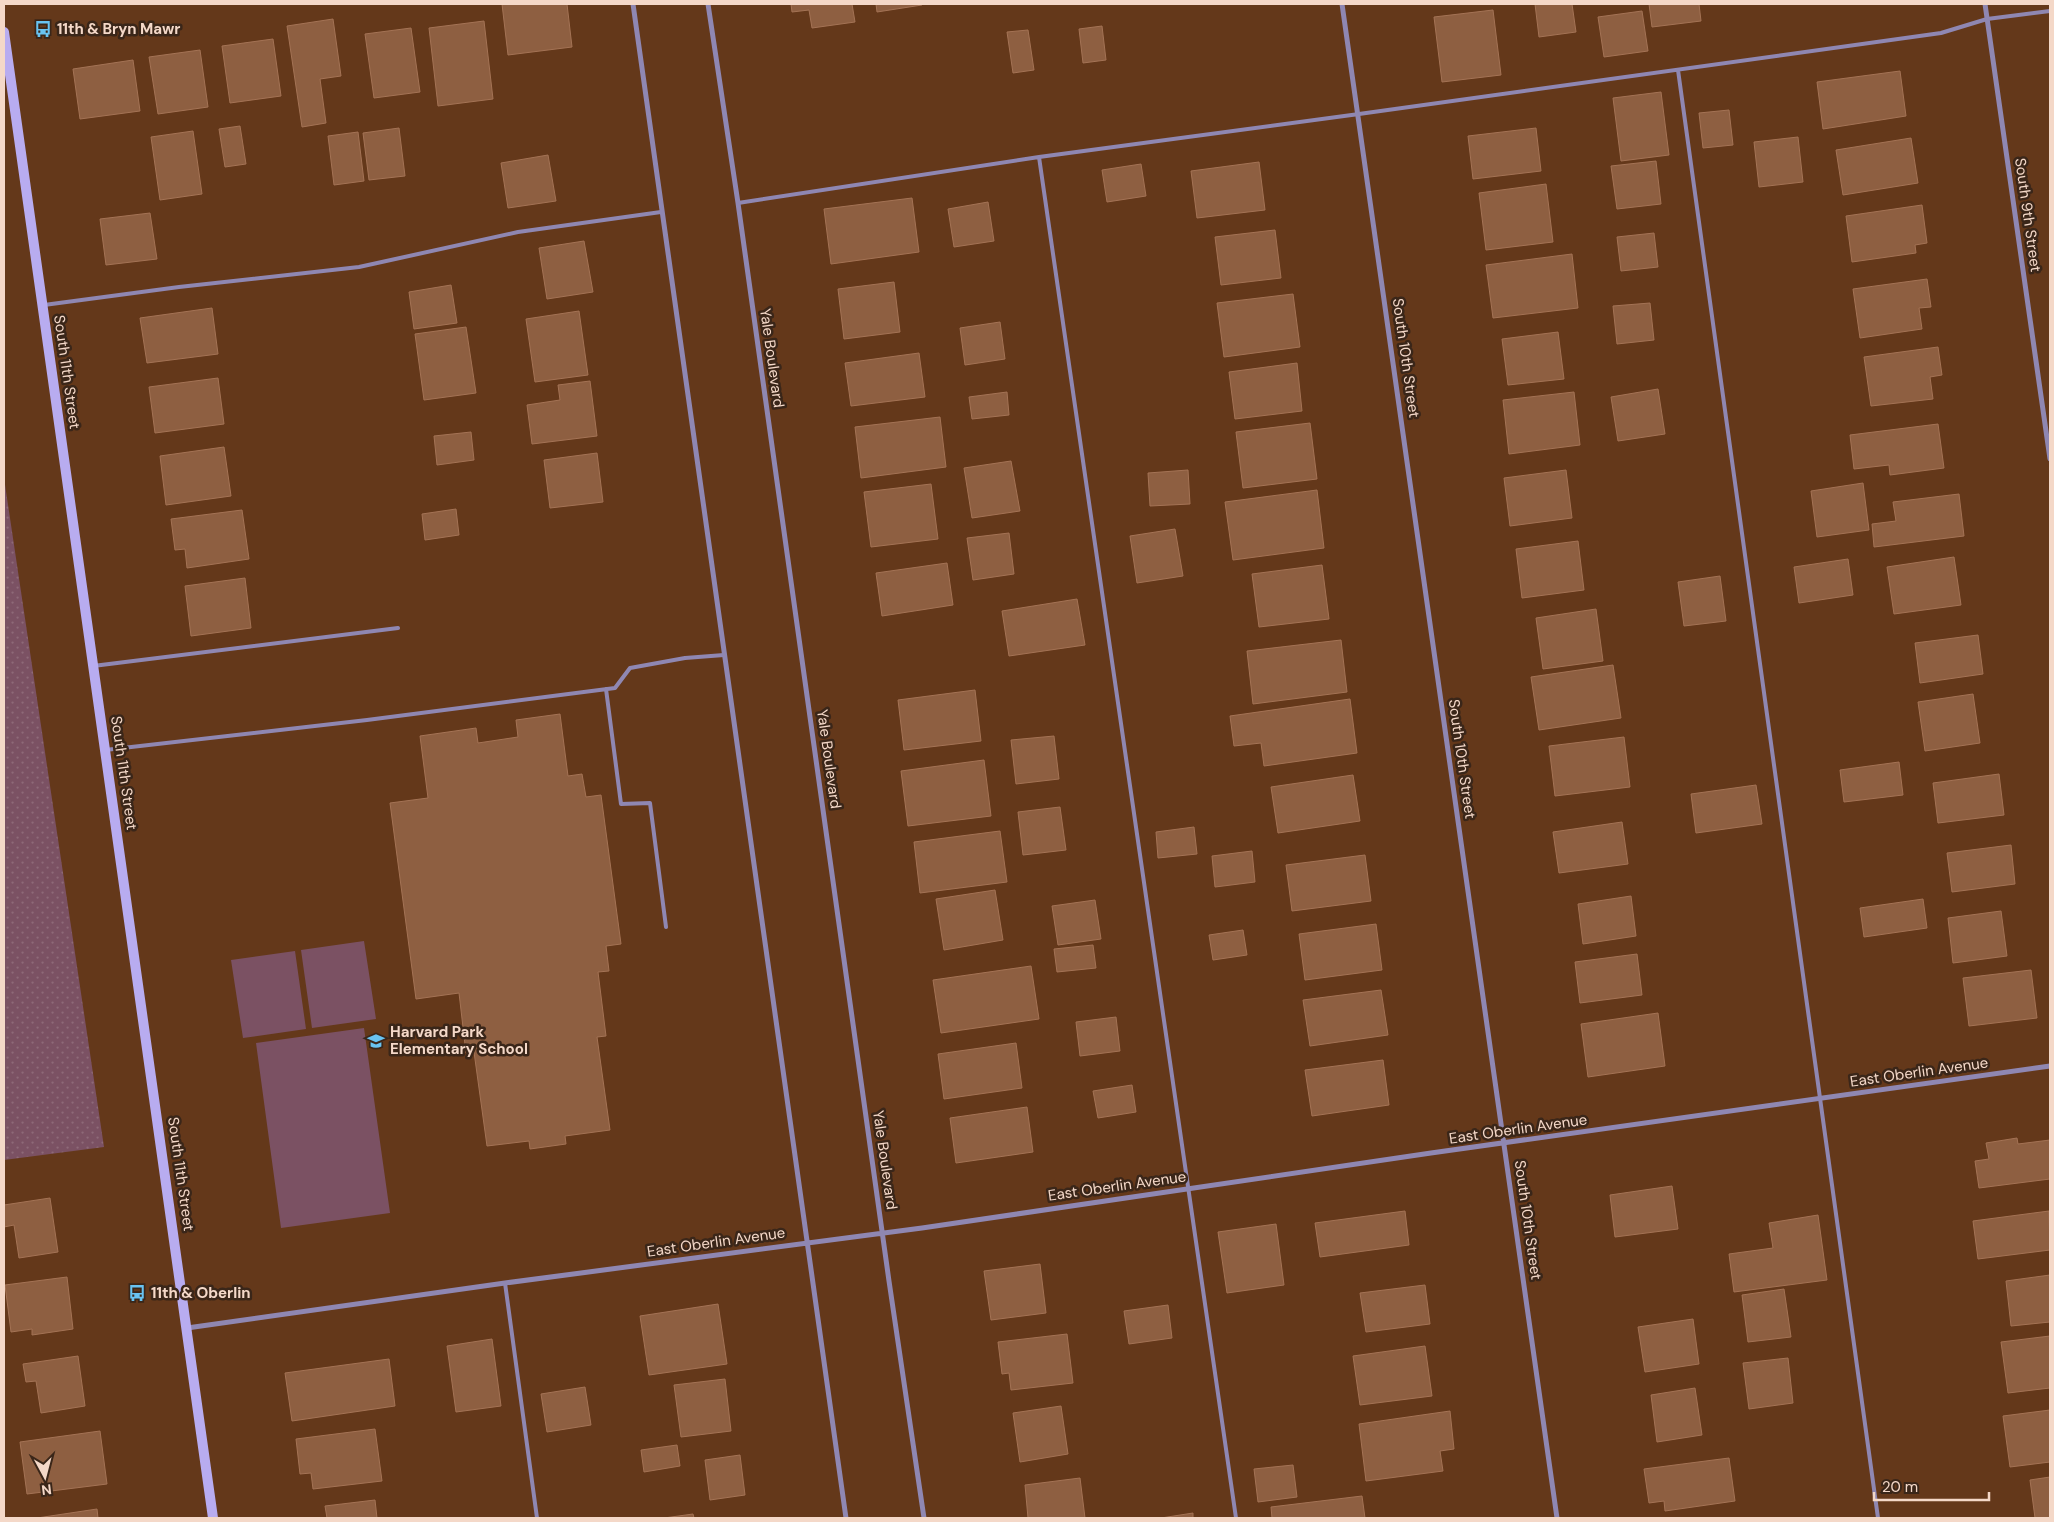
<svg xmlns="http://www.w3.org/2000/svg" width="2054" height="1522" font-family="'DM Sans',sans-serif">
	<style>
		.grass { fill: url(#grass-dots) }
		.garden { fill: #7b5163 }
		.building { fill: #8e5f41; stroke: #a47355 }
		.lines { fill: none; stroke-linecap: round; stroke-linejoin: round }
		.lane { stroke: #8f87b2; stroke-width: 4 }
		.street { stroke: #8f87b2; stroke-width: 5 }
		.secondary { stroke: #b8acf0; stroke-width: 10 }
		.labels { text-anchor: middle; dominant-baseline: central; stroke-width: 5; stroke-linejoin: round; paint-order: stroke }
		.poi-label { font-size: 15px; font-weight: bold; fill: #f4d8c8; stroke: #3a2619; text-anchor: start }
		.street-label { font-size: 15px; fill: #f4d8c8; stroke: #3a2619 }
	</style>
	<defs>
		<pattern id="grass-dots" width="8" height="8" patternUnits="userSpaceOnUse" patternTransform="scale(1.25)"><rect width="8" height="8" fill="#7b5163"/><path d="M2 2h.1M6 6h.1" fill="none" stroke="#8e6978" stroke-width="1.8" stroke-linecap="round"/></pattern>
	</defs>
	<rect width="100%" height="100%" fill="#64381a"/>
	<!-- grass -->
	<path class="grass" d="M4,478L104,1147L4,1160Z"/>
	<!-- garden -->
	<path class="garden" d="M364,941L376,1019L312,1028L301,950Z
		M295,951L306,1029L243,1038L231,960Z
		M364,1028L390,1213L281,1228L256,1043Z"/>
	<!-- building -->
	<path class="building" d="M502,4H567L572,47L508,55Z
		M791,4H852L855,22L812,28L809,10L792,12Z
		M876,4H922V5L877,12Z
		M1535,4H1572L1576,32L1539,37Z
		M1649,4H1699L1701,21L1652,27Z
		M1493,10L1501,75L1442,82L1434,17Z
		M1642,11L1648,51L1604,57L1598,17Z
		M333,19L341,76L320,79L326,123L302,127L287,26Z
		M484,21L493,99L438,106L429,28Z
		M1102,26L1106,60L1083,63L1079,29Z
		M411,28L420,92L374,98L365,34Z
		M1028,30L1034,70L1013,73L1007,32Z
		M273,39L281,96L230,103L222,46Z
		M200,50L208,107L158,114L149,57Z
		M133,60L140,111L80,119L73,69Z
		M1900,71L1906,116L1823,129L1817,82Z
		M1661,92L1669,155L1621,161L1613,98Z
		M1729,110L1733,145L1703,148L1699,113Z
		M240,126L246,164L225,167L219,129Z
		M399,128L405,176L369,180L363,133Z
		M1536,128L1541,171L1473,179L1468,136Z
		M193,131L202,194L160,200L151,137Z
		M358,132L364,181L334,185L328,136Z
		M1798,137L1803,182L1759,187L1754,142Z
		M1911,138L1918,183L1843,195L1836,150Z
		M548,155L556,201L508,208L501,163Z
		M1656,161L1661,204L1617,209L1611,166Z
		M1259,162L1265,210L1197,218L1191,171Z
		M1141,164L1146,196L1107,202L1102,170Z
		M1546,184L1553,242L1486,250L1479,193Z
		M912,198L919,252L831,264L824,209Z
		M988,202L994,241L954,247L948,209Z
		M1922,205L1927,243L1915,245L1916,253L1852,262L1846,216Z
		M150,213L157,259L106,265L100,219Z
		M1275,230L1281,278L1221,285L1215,237Z
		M1654,233L1658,267L1621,271L1617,237Z
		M584,241L593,292L547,299L539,248Z
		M1572,254L1578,308L1493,318L1486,265Z
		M1927,279L1931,307L1919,308L1922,329L1860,338L1853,289Z
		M894,282L900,332L844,339L838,289Z
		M451,285L457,323L414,329L409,292Z
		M1293,294L1300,347L1224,357L1217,303Z
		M1650,303L1654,340L1617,344L1613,306Z
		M212,308L218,354L147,363L140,318Z
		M579,311L588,375L535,382L526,319Z
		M1000,322L1005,359L965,365L960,328Z
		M466,327L476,393L424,400L415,334Z
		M1558,332L1564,379L1508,385L1502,339Z
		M1938,347L1942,375L1930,377L1933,399L1871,406L1864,357Z
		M919,353L925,397L851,406L845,363Z
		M1297,363L1302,411L1235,419L1229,372Z
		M218,378L224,424L155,433L149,387Z
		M590,381L597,436L532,444L527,405L560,400L558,385Z
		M1658,389L1665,434L1618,441L1611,397Z
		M1007,392L1009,415L972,419L969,397Z
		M1574,392L1580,445L1509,454L1503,400Z
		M940,417L946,467L861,478L855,427Z
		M1310,423L1317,479L1243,488L1236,432Z
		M1938,424L1944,468L1890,475L1889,465L1854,469L1850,435Z
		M471,432L474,460L437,465L434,436Z
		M224,447L231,496L166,505L160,456Z
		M597,453L603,502L550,508L544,460Z
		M1011,461L1020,511L972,518L964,468Z
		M1188,470L1190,504L1150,506L1148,473Z
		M1566,470L1572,518L1510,526L1504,478Z
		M1863,483L1869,530L1817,537L1811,491Z
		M931,484L938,539L871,547L864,492Z
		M1317,490L1324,548L1233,560L1225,502Z
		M1959,494L1964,536L1874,547L1872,524L1896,521L1893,502Z
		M456,509L459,535L425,540L422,514Z
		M242,510L249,559L187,568L185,549L175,550L171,519Z
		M1175,529L1183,576L1137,583L1130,536Z
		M1009,533L1014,574L973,580L967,538Z
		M1578,541L1584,590L1522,598L1516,549Z
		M1954,557L1961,605L1894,614L1887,567Z
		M1848,559L1853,595L1799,603L1794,567Z
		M947,563L953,605L882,616L876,573Z
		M1322,565L1329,619L1259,627L1252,574Z
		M1720,576L1726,621L1684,626L1678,582Z
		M245,578L251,628L191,636L185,586Z
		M1077,599L1085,645L1009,656L1002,611Z
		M1596,609L1603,661L1543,669L1536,618Z
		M1978,635L1983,674L1920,683L1915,643Z
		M1341,640L1347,692L1253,704L1247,651Z
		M1613,665L1621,718L1539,730L1531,677Z
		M975,690L981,741L904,750L898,700Z
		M1973,694L1980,743L1925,751L1918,702Z
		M1350,699L1357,753L1264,766L1261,743L1234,746L1230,716Z
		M560,714L568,776L582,774L586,797L601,795L621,944L606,946L609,971L598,972L606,1036L597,1037L610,1130L565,1136L566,1144L530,1149L529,1141L487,1146L474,1052L466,1053L459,993L416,999L390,803L428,798L420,736L476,728L478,743L518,737L516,720Z
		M1054,736L1059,779L1016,784L1011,740Z
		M1624,737L1630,787L1555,796L1549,746Z
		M984,760L991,816L908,826L901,771Z
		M1899,762L1903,795L1844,802L1840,770Z
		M1999,774L2004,815L1938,823L1933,783Z
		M1353,775L1360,821L1278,833L1271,787Z
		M1756,785L1762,824L1696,833L1691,794Z
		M1060,807L1066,850L1023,855L1018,812Z
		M1622,822L1628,864L1559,873L1553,832Z
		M1194,827L1197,854L1158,858L1156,832Z
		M1000,831L1007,882L920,893L914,842Z
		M2011,845L2015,884L1952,892L1947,853Z
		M1252,851L1255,882L1215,887L1212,856Z
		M1365,855L1371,901L1292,911L1286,865Z
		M995,890L1003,940L944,950L936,899Z
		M1631,896L1636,936L1583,944L1578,904Z
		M1923,899L1927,928L1864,937L1860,908Z
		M1095,900L1101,939L1058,945L1052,906Z
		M2001,911L2007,956L1953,963L1948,918Z
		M1376,924L1382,970L1305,980L1299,934Z
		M1243,930L1247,955L1213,960L1209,935Z
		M1093,945L1096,968L1057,972L1054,949Z
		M1637,954L1642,995L1580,1003L1575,962Z
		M1031,966L1039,1019L941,1033L933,980Z
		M2031,970L2037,1018L1969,1026L1963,978Z
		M1381,990L1388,1035L1310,1046L1303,1000Z
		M1658,1013L1665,1066L1588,1077L1581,1024Z
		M1116,1017L1120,1051L1080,1056L1076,1022Z
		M1016,1043L1022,1088L944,1099L938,1054Z
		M1383,1060L1389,1105L1312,1116L1305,1070Z
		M1132,1085L1136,1112L1098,1118L1093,1091Z
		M1027,1107L1033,1152L956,1163L950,1118Z
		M2017,1138L2018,1144L2050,1140V1179L1979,1188L1975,1161L1989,1159L1986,1143Z
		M1672,1186L1678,1229L1615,1237L1610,1195Z
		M50,1198L58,1252L19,1258L14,1225L4,1227V1205Z
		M1405,1211L1409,1245L1320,1257L1315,1223Z
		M2049,1211L2050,1250L1978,1259L1973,1221Z
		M1818,1215L1827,1280L1734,1292L1729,1254L1773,1248L1769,1223Z
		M1276,1224L1284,1285L1227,1293L1218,1232Z
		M1040,1264L1046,1313L991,1320L984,1271Z
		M2050,1275V1322L2011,1326L2006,1281Z
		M67,1277L73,1329L32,1335V1329L11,1332L5,1285Z
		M1425,1285L1430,1324L1366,1332L1360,1293Z
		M1784,1289L1791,1337L1748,1342L1742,1295Z
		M718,1304L727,1364L649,1375L640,1316Z
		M1168,1305L1172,1338L1129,1344L1124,1311Z
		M1693,1319L1699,1364L1645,1372L1638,1327Z
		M1067,1334L1073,1383L1011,1390L1009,1373L1002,1374L998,1342Z
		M2050,1336V1388L2008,1393L2001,1342Z
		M492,1339L501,1406L456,1412L447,1346Z
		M1425,1346L1432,1396L1360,1405L1353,1356Z
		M78,1356L85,1406L41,1413L36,1381L26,1382L23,1364Z
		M1788,1358L1793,1403L1749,1409L1743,1363Z
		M389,1359L395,1406L292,1421L285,1373Z
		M725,1379L731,1431L681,1437L674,1385Z
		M585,1387L591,1425L547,1432L541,1394Z
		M1695,1388L1702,1435L1657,1442L1651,1395Z
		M1061,1406L1068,1454L1020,1462L1013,1413Z
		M2050,1410V1462L2010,1467L2003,1416Z
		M1450,1411L1454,1449L1440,1451L1443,1471L1366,1481L1359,1424Z
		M375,1429L382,1481L313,1489L311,1473L300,1474L296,1439Z
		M100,1431L107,1484L27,1494L20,1442Z
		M677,1445L680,1466L644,1472L641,1450Z
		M740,1455L745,1495L710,1500L705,1460Z
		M1729,1458L1735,1501L1665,1511L1664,1501L1649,1503L1644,1469Z
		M1293,1465L1297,1497L1258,1502L1254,1469Z
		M2050,1477V1518H2035L2030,1480Z
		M1080,1478L1085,1518H1028L1025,1485Z
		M1362,1496L1365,1518H1272L1271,1507Z
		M375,1500L377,1518H327L325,1506Z
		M97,1509L98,1518H37Z
		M1193,1513V1518H1161Z
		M693,1514L694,1518H664Z"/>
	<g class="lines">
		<!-- lane -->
		<path class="lane" d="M1678,70L1878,1518
			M1039,157L1236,1518
			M738,203L1039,157L1359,114L1941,33L1987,19L2050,11
			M44,305L179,287L359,267L518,232L661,212
			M93,666L398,628
			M606,689L621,804L650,803L666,927
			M105,750L367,720L615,688L630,668L685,658L724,655
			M505,1283L537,1518"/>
		<!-- street -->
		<path class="street" d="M633,4L846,1518
			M708,4L738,203L889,1281L924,1518
			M1342,4L1557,1518
			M1985,4L2050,459
			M187,1328L505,1283L922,1228L1431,1153L2050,1066"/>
		<!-- secondary -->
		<path class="secondary" d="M4,32L213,1518"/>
	</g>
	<!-- icons -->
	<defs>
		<g id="bus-bare" transform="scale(1.35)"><path d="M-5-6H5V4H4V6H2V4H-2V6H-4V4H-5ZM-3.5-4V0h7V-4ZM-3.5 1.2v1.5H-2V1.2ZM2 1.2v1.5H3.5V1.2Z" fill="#69c3f1" stroke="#3a2619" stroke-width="2.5" paint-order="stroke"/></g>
		<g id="school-bare" transform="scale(1.35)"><path d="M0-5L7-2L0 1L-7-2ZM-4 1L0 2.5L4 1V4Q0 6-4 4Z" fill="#69c3f1" stroke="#3a2619" stroke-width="2.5" paint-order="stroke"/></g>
	</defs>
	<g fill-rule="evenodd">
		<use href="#bus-bare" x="43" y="29"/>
		<use href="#school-bare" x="376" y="1041"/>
		<use href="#bus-bare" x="137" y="1293"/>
	</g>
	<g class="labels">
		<!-- poi labels -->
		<g class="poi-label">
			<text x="57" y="29">11th &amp; Bryn Mawr</text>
			<text x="390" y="1032">Harvard Park<tspan x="390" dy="17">Elementary School</tspan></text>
			<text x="151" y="1293">11th &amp; Oberlin</text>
		</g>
		<!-- street labels -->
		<g class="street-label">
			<text transform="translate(2028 215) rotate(82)">South 9th Street</text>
			<text transform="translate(772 358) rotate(82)">Yale Boulevard</text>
			<text transform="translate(1406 358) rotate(82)">South 10th Street</text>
			<text transform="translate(67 372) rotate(82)">South 11th Street</text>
			<text transform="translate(829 759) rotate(82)">Yale Boulevard</text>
			<text transform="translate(1462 759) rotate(82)">South 10th Street</text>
			<text transform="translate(124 773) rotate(82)">South 11th Street</text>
			<text transform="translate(1919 1072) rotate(-8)">East Oberlin Avenue</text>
			<text transform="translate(1518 1129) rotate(-8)">East Oberlin Avenue</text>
			<text transform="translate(885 1160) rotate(82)">Yale Boulevard</text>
			<text transform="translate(181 1174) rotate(82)">South 11th Street</text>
			<text transform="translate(1117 1186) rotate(-8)">East Oberlin Avenue</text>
			<text transform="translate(1528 1220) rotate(82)">South 10th Street</text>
			<text transform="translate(716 1242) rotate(-8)">East Oberlin Avenue</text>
		</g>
	</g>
	<!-- border -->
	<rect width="2054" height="1522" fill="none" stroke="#f4d8c8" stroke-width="10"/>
	<!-- north arrow -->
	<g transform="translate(45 1477) rotate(173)" stroke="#3a2619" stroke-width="4" paint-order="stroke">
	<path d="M0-4L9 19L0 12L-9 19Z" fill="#f4d8c8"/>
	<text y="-8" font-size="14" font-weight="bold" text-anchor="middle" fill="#f4d8c8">N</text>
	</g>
	<!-- scale -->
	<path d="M1874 1492v8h115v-8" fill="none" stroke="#f4d8c8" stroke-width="2.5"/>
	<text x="1882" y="1492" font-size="15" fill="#f4d8c8" stroke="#3a2619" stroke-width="4" paint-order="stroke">20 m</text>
</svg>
